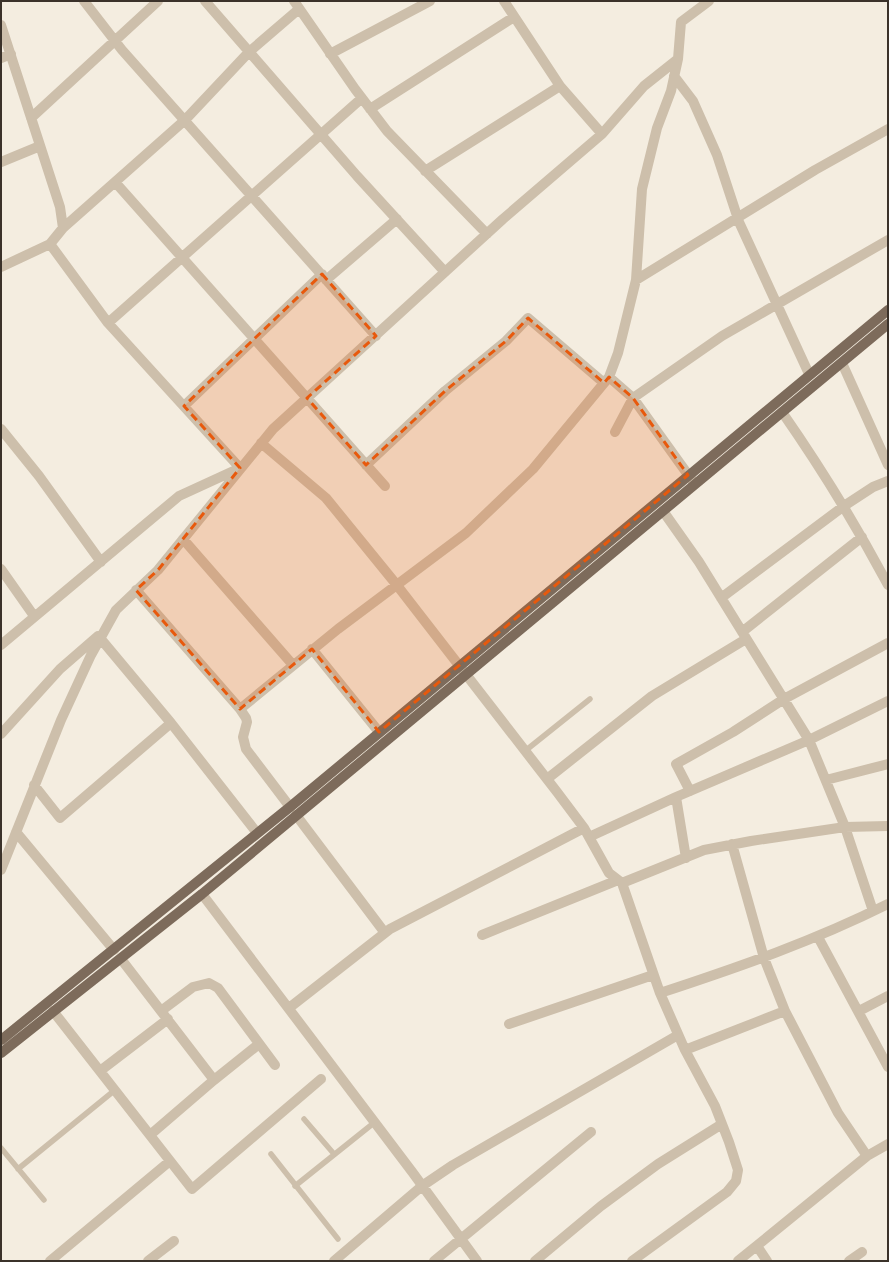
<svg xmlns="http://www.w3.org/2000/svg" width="889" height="1262" font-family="Raleway,sans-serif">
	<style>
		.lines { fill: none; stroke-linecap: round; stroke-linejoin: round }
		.lane { stroke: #cdbfab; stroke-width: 5.5 }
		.street { stroke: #cdbfab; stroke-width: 10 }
		.primary { stroke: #7d6b5b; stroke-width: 10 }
		.marked { fill: #e8590c; fill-opacity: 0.2; stroke: #e8590c; stroke-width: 3; stroke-dasharray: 8 5; stroke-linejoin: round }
	</style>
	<rect width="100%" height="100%" fill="#f4ede0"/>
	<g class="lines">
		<!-- lane -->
		<path class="lane" d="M525,751L590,699
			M304,1119L334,1154
			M1,1148L44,1200
			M271,1154L338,1239
			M18,1169L115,1090
			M295,1186L375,1122"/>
		<!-- street -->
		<path class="street" d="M84,1L122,50L376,336
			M205,1L357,176L445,272
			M294,1L355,89L387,131L487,234
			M504,1L560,86L602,134
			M1,25L60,207L63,228L50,244
			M330,54L430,1
			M1,58L11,54
			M674,76L693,101L717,155L739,222L809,374
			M370,109L514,17
			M31,118L158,1
			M1,162L40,146
			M425,171L560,86
			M115,182L385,486
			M63,228L185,120L249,52L299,9
			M1,267L50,244L108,323L240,468L179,496L1,645
			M326,280L397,219
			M636,280L815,170L888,129
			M108,323L362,98
			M842,363L888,465
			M609,377L633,398L694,483
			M184,406L322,274
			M782,412C821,468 856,525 888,585
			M1,429L39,476L101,562
			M615,432L633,398L722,336L888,240
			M261,443L326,498L396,584L557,792L584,828L609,873L622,883L660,993L685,1050L715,1106L729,1142L738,1170L736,1181L727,1192L632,1261
			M366,465L445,391L506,341L528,318L604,383
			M663,511L699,562L809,740L845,827L873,911
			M183,539L293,665
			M1,569L34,616
			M136,590L240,709L338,629L466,533L533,469L609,377L618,353L636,280L642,189L657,128L671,91L678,59
			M721,598L844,506L873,487L888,481
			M742,632L862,537
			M100,638L171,723L257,833
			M312,649L379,732
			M240,709L246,718L247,722L243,737L246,749L290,807
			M1,734L60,669L98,636
			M547,779L652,696L746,639
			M826,780L888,764
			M34,785L60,818L171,723
			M690,791L676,764L733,732L784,699L888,643
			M676,797L686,858
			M296,815L385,933
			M16,832L114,950
			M589,837L676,797L809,740L888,701
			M732,844L764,958L785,1011L838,1113L867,1156
			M1,870L61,720L91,655L116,610L158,570L273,429L503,219L602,134L644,86L678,59L681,22L709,1
			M622,883L704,850L751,841L845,827L888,826
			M202,894L413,1173L477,1261
			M482,935L618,880
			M818,937L888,1067
			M121,959L214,1080L150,1135
			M660,993C739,967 814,941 888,904
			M289,1008L390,929L584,828
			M53,1011L192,1189L321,1079
			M161,1011L193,987L209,983L218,988L275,1065
			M859,1011L888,996
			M509,1024L653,975
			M685,1050L785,1011
			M100,1071L168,1019
			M214,1080L259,1044
			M757,1246L767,1261
			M50,1261L170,1161
			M148,1261L174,1241
			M334,1261L422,1186L453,1165L678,1035
			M434,1261L591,1132
			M535,1261L601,1206L658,1164L722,1124
			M738,1261L867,1156L888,1144
			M849,1261L862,1252"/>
		<!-- primary -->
		<path class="primary" d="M1,1040L290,807L888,310
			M1,1053L202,894L888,324"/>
	</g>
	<!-- marked area -->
	<path class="marked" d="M322,274L376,336L307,398L366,465L445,391L506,341L528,318L604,383L609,377L633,398L688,475L379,732L312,649L240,709L136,590L158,570L240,468L184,406Z"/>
	<!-- border -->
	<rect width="889" height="1262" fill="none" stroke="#3b322a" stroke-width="4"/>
</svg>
